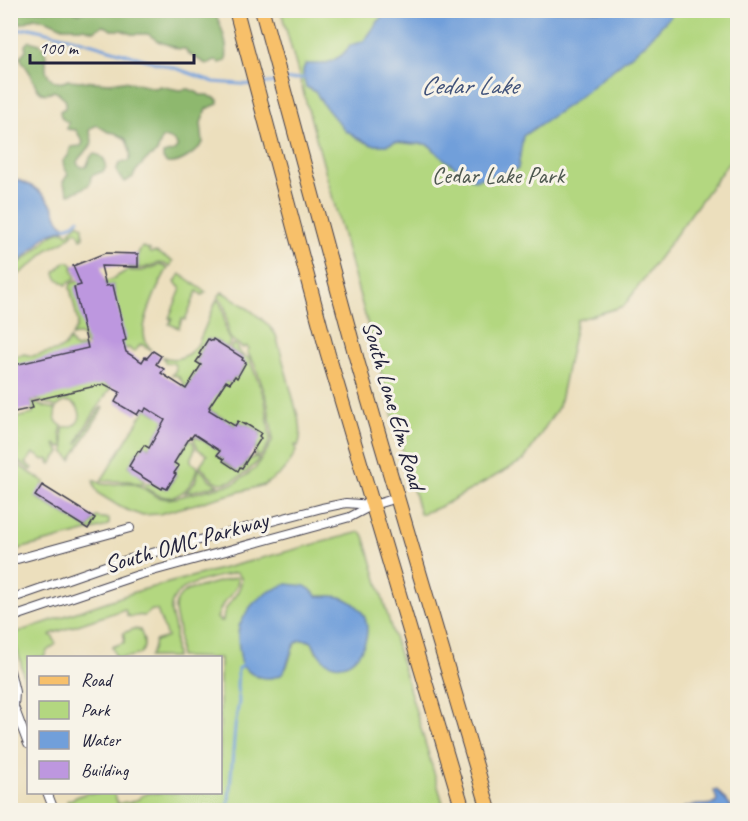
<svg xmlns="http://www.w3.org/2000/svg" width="748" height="821" font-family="Caveat,sans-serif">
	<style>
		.green { fill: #b3d780; stroke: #6a7c5e; stroke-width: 1.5; fill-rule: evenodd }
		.forest { fill: #8eb86e; stroke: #586d54; stroke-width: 1.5 }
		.water { fill: #719fda; stroke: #4a608a; stroke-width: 1.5 }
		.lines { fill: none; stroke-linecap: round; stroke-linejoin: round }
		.stream { stroke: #719fda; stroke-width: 3 }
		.building { fill: #bd97df }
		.minor-casing { stroke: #403e4e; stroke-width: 10 }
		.primary-casing { stroke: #403e4e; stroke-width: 16 }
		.minor { stroke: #fff; stroke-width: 8 }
		.primary { stroke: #f7c06b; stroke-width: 14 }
		.labels { text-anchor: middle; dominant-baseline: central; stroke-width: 6; stroke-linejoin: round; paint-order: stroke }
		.park-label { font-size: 24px; fill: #4e5850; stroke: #f7f3e8 }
		.street-label { font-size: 24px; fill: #22223b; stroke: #f7f3e8 }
		.water-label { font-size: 26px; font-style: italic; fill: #42547b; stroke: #f7f3e8 }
	</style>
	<rect width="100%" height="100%" fill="#f7f3e8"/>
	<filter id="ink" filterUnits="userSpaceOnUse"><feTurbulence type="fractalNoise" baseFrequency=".0167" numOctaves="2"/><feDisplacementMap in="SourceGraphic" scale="12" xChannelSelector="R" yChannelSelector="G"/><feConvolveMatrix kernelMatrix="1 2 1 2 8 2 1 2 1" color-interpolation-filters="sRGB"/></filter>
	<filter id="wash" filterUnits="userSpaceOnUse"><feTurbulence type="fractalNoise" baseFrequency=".008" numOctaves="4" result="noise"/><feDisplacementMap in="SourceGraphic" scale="24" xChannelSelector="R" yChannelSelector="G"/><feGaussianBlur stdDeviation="1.35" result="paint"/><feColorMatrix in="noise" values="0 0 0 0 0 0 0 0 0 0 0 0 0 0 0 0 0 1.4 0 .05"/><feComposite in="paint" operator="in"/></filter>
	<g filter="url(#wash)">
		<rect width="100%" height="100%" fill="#ecdfbd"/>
		<!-- green -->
		<path class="green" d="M281,11H737V151L624,306L577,320L559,406L524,460L440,507L420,514Z
			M79,223L83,227V238L81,239L78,232L75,231L65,241L47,250L39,259L17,276L11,284L12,274L11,268C20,263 28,257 36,250C48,240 48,233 65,231L67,234Z
			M143,247L150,250L149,252L152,253L153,252H156L173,261L170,266C158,260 156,265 144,268C139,269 133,269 128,269V267H138C138,260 136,251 143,247Z
			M65,262H69L74,267L72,268L76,279L70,281L66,285L57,278L55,274L56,271Z
			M160,265L168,268C160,281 143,318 144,332C144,339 147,345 151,350L141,344L135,351H132L129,348L123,349V341L113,285L106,286L105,281L111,280L126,271H142Z
			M180,274L206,292L202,295L197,291L185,320L182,319L179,328L169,324L172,319L169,318L181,289L175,282Z
			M89,279L88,346L84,343C85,334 78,334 72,336L77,327L78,322L70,288L71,283Z
			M222,292C237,300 267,320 276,335L300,424C301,431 301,439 298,446L295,445V448L296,449V451L290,462L280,474L264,485L159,514L140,515L122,508L99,494L95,488L93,480C96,481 99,483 102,484C111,486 121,482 131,483C150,487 152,502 175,498L235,483L255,469L269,447L272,441V432L267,399L254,363L247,352L249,349L246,346L243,348L231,339L229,336C225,322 230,308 218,297Z
			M217,299C229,311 220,329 231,342L227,348L213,339L212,341L208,339L199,353L201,355L196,362L201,365L197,371L199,372L194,376L185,390L182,388L184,384L178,376L172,375L176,370L175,365L172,363H166L163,357C178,362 189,356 198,344Z
			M70,339L73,346L77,348L83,346L86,349L17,369L15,363L11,360V356L15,357L24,354L32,356L59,350L64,347Z
			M233,344L237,346V349L243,356L249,358L265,399L270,438L268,445L260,457L255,454L256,451L255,448L261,433L247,424L245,425L238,421L235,426L230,422L229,423L224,421L225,419L209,410L210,408L207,406L226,381L230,383L235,376L237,377L246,363L242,360L243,358L230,349Z
			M101,382L111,387L82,432L77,444L99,410L102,407L103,408L71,460L64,451C67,441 59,439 64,427C93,428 77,388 57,407L33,399Z
			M31,401L42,406L56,409C54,417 55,422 62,426L60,434L64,446L60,448L56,444L55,445L60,452L51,464L49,462L50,460L47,459L44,460L33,453L26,463L33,468L31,470L11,457V453L17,448L13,443H15L11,437H14L11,432V431H13L11,428L12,425L11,419L33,414Z
			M146,408L157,415L161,410L168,415L149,448L144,445L140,452L138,451L129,466L141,476V479L144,481L142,485L129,481H101Z
			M195,436L209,444L215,445L214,447L220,451L217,455L224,459L223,462L237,471L240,467L242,468L248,459H252L254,456L259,459C254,467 248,471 241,476C221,489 213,483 200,465L207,455L198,449L194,439Z
			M189,439L193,442L195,449C192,456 186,461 197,466C196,482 180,502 161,496C155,494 149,490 144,487L146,483L149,484L152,483L162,489L163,487L167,489L176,475L174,473L178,467L174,463L178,457L176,456L181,453Z
			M10,460L45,482L36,497L88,529L96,517L109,519V524L104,527L15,550L12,540H10Z
			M199,468L210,480L218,485L185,493L195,482Z
			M360,532L363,534L365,539L445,810H70L67,801L86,793H114L118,804L125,802L128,803L139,799L141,796L149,793L220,792V658L180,657C178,649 180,641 179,632C177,614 168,605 186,591L236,577L238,579C238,590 229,595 223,604C220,608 219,614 217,618L220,621H223C224,601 239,599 242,579L237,573H233C213,579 174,582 171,607C170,615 174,622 175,629C176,639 174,648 176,657H149L153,650L155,641L167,637L157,610H152L144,616C138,614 133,618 127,616L125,609L51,634L50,635L53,637L56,644L47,651L44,657L28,658V693L26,687L20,659L12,634L138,591ZM310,589L316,596L341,597L316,652L312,642C288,631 294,661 284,671C276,678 267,678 257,677Z
			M134,629L140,630C152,655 136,658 116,657L112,647L125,642L123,633Z"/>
		<!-- forest -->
		<path class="forest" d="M66,10L80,13L89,10L214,11C221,25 229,45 226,61L220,63L216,61L206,64L187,53L186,49H179L158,41L148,34H132L121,30H111L107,27L102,26L94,31L83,28H74L73,27H63L47,20L34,18L24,23L11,24V11Z
			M29,41L40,44C41,46 44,49 45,52C48,59 44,67 47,73C52,82 60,85 68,80L109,83L124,81L155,88L160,86L179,90L189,89L198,93L200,95H208L210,97H213L218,100V104L206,109L201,123L203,143C195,153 180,165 167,163L163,159V154L174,151L177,148V145C173,139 169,137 162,138L157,152L146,160L136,171L133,177L125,182C119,178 112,168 122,162C127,159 127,165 130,158C132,152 127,144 126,139L115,133L108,132L97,125L91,128L89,131C98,149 84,148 77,162L78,165L82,167H86C89,162 89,157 93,154C100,154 106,159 106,166L104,171L91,176L90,184C88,186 72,194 69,194L63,182L68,174L64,167L63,161L68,156L71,147L81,146L83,142L76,130L67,129L68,122C62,120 60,117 60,111L65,108L66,101L60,94L54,91C40,100 35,86 31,75C28,68 23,64 20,57L26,50L25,45Z"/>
		<!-- water -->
		<path class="water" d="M386,11V10L675,11L645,44L569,105L523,136L518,169L474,180L441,157L430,146L425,144H414L395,142L387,145H372L355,137L349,132H346C336,118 323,108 316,92L306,87C304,80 300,71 306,64H323L332,61L342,55L351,45L364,41Z
			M11,178C28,183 43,190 53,207C57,214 57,222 65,226L64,229C54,233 43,234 39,244L20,261L11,267Z
			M287,584L305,586L310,589L317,596C327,597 338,594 348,600C397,626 339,704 312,642C287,631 293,665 281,675C277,677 271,678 267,678C255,678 250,673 242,666C240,654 236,639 239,627C239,624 242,622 243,619C252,599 268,591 287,584Z
			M717,790L734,810H680C695,801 702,808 716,803L717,800L714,791Z"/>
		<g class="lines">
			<!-- stream -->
			<path class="stream" d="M10,32L30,28L72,38L181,70L214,82L253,85
				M286,80L303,78
				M259,84L276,82
				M65,227L74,224L79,219
				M226,810L229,800L235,727L239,701L237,687L238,668L242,666"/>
		</g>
		<g id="blocks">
			<!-- building -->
			<path class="building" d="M105,253L138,254V267L101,266L106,286L113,285L126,340L123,341L126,352L142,362L145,357L147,358L153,351L161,356L156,364L164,369L161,373L186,389L201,365L196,362L201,355L199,354L208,339L212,341L213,339L243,358L242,360L246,362L237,378L235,376L230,383L226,381L209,407L210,408L209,410L235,426L238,421L245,425L246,424L261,433L259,436L261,438L242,468L240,467L238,471L223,461L224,459L217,455L220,451L194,434L191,438L190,437L174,463L179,466L174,473L176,474L167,489L163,487L162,489L152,483L131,470L132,468L129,466L138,451L140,452L144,445L149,448L165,420L146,408L144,412L140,410L137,415L115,402L120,392L104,384L31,401L33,408L10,413V366L88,348L74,287L81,285L73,266Z
				M42,485L95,518L88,529L35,496Z"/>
		</g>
	</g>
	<g filter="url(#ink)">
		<use href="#blocks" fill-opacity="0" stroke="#403e4e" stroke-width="1.5"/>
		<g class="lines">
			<!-- minor casing -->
			<g class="minor-casing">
				<path id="minor" d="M10,561L130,528
					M10,599L108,565L196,541L322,508L346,503L372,505
					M10,618L138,575L350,517L373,505L397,498
					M10,671L15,692L14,707L28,744
					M47,792L54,810"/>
			</g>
			<!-- primary casing -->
			<g class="primary-casing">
				<path id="primary" d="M236,10L327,351L463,810
					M262,10L358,364L489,810"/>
			</g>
			<!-- minor -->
			<use href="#minor" class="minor"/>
			<!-- primary -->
			<use href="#primary" class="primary"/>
		</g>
	</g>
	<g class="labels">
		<!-- park labels -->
		<g class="park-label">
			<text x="498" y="175">Cedar Lake Park</text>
		</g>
		<!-- street labels -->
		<g class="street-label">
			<text transform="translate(394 405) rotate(74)">South Lone Elm Road</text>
			<text transform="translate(186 542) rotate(-16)">South OMC Parkway</text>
		</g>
		<!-- water labels -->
		<g class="water-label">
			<text x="469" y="85">Cedar Lake</text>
		</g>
	</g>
	<!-- margin -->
	<rect width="748" height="821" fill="none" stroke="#f7f3e8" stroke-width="36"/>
	<!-- legend -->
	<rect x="27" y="656" width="195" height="138" fill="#f7f3e8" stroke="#a29fa3" stroke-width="1.5"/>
	<rect x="39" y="676" width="30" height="9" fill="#f7c06b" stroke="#a29fa3" stroke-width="1.5"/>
	<text x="81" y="686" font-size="18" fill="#22223b">Road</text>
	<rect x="39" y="701" width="30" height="18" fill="#b3d780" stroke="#a29fa3" stroke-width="1.5"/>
	<text x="81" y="716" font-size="18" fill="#22223b">Park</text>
	<rect x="39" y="731" width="30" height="18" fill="#719fda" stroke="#a29fa3" stroke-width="1.5"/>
	<text x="81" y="746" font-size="18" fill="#22223b">Water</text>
	<rect x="39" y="761" width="30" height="18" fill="#bd97df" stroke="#a29fa3" stroke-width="1.5"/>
	<text x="81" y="776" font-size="18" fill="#22223b">Building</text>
	<!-- scale -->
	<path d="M30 54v9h164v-9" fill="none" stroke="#22223b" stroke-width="3"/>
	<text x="39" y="54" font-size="18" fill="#22223b" stroke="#f7f3e8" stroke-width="4.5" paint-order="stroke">100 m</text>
</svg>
